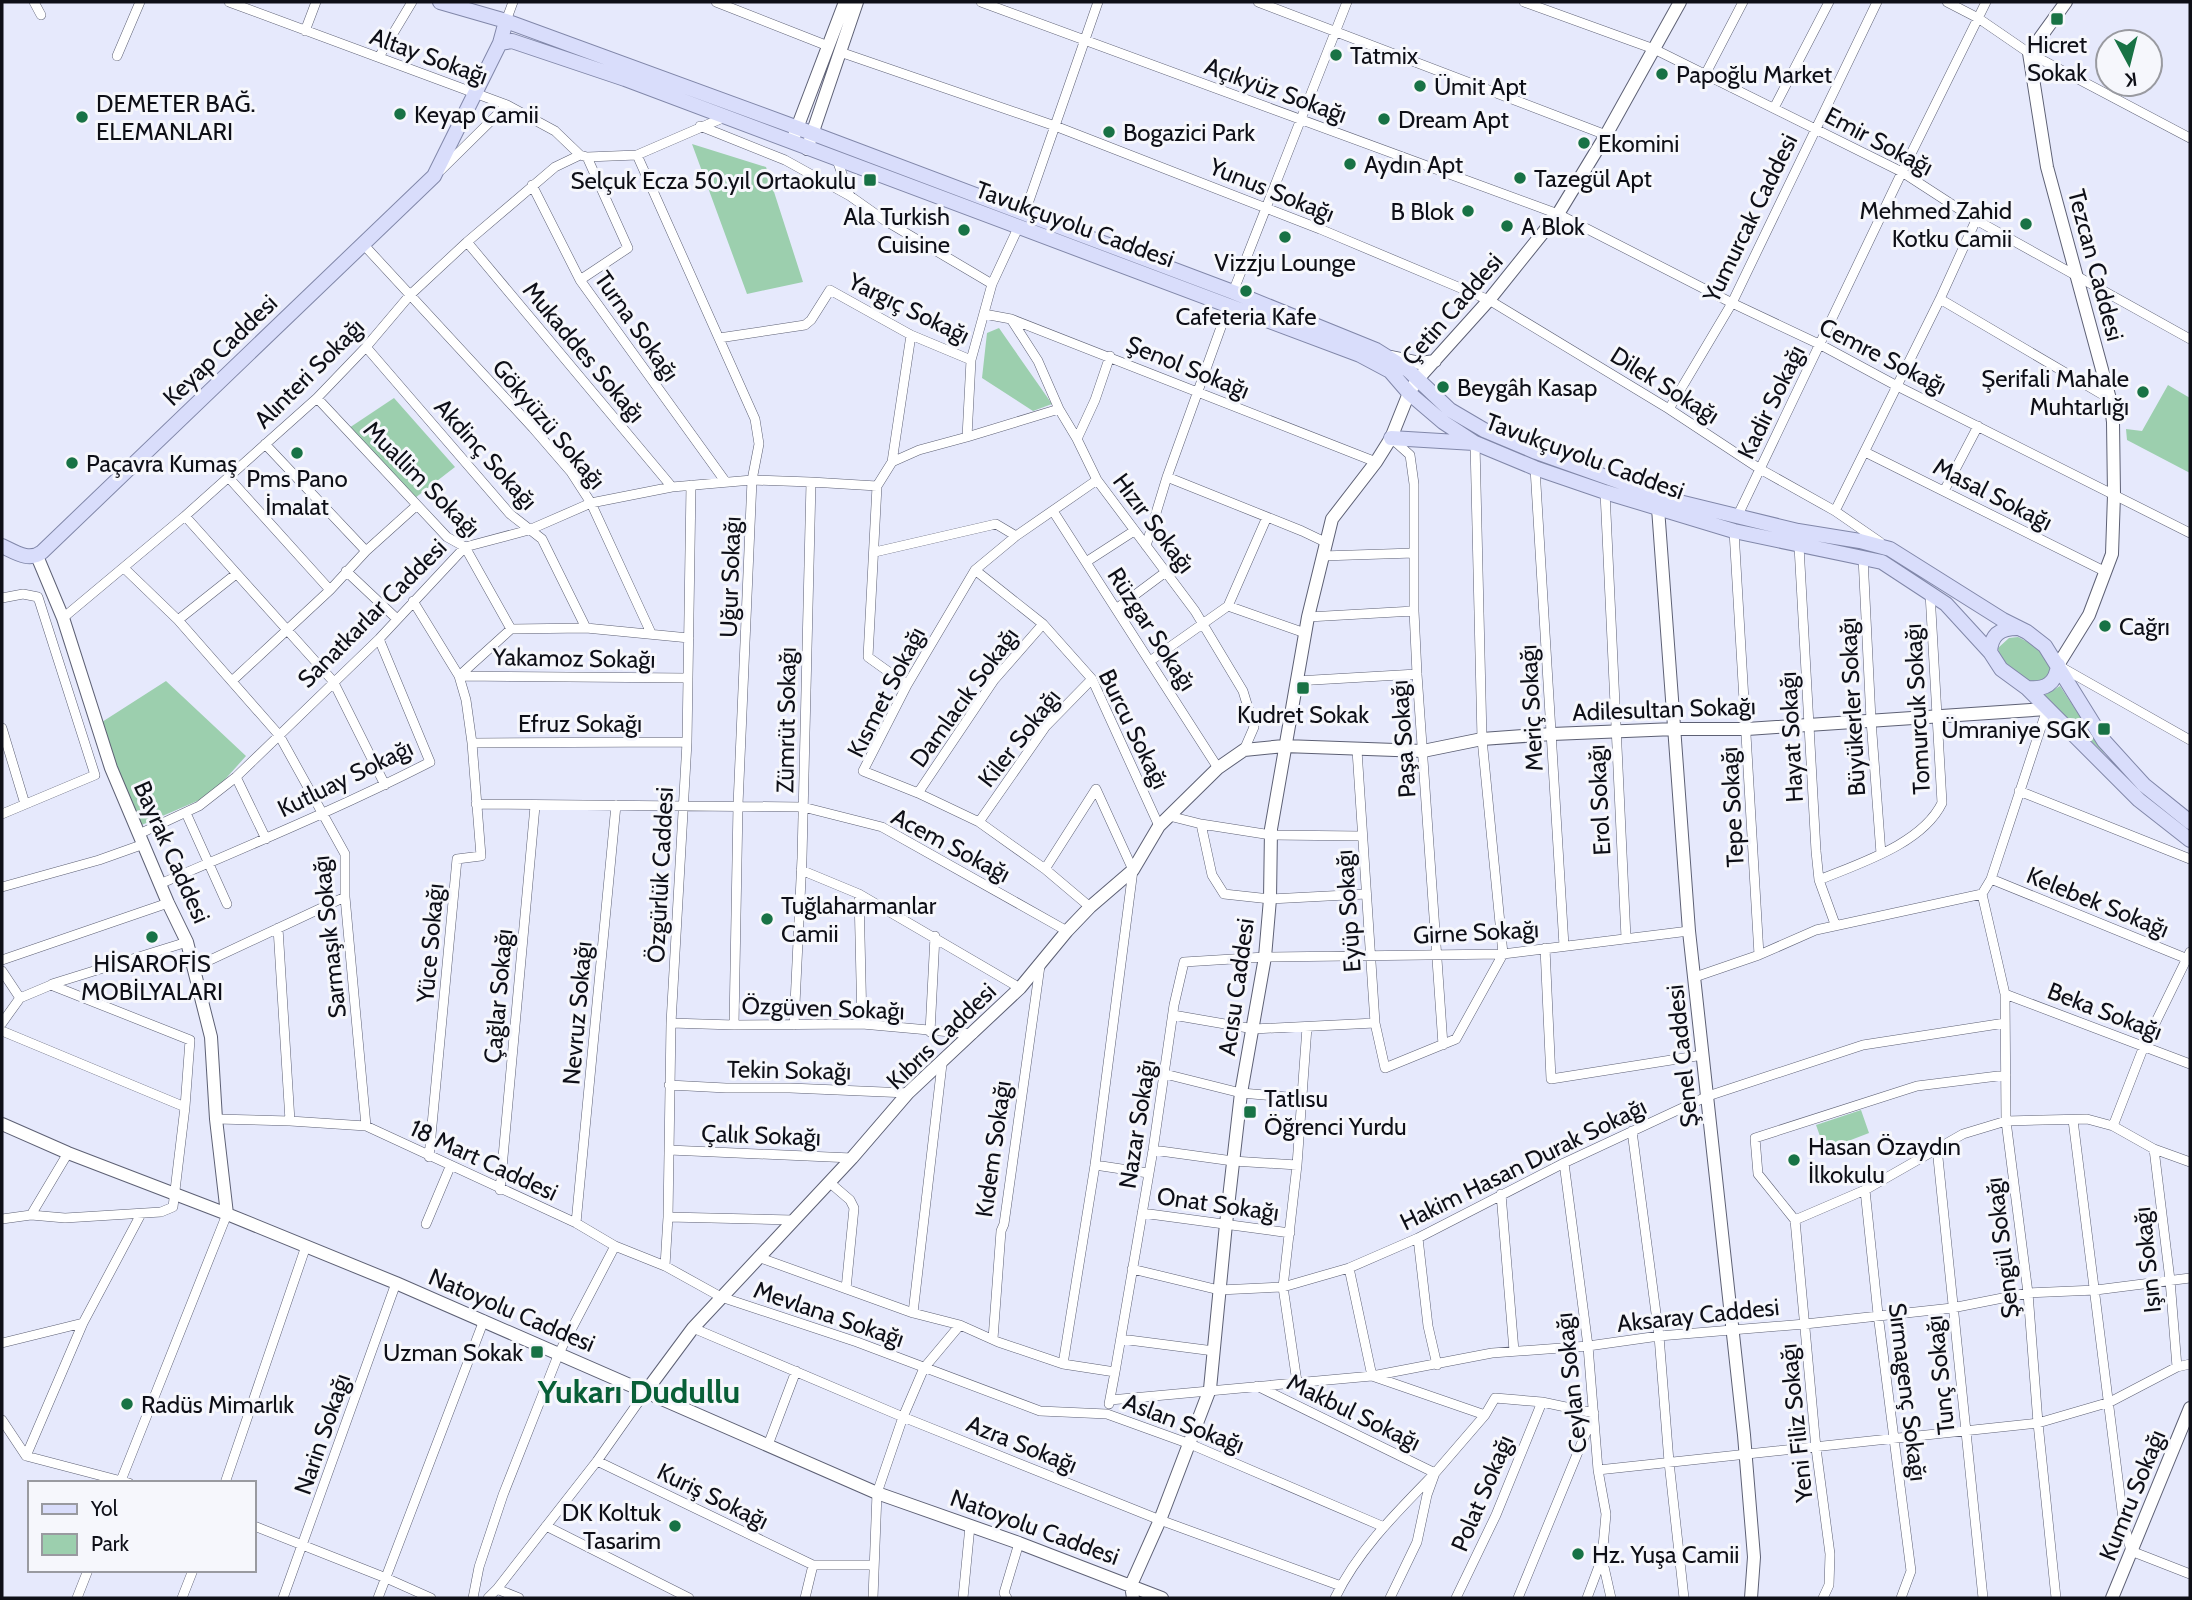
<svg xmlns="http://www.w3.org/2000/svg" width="2192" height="1600" font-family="Cabin,sans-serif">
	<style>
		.green { fill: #9ccfae }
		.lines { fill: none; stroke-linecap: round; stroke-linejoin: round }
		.street-casing { stroke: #5d6074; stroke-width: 10 }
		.secondary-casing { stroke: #5d6074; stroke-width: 14 }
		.primary-casing { stroke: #8187a9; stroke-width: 16 }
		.street { stroke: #fff; stroke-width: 9 }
		.secondary { stroke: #fff; stroke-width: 12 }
		.primary { stroke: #d9ddfb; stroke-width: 14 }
		.poi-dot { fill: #187245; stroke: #f6f7fc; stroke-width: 2.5 }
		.labels { text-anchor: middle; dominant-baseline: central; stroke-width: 6; stroke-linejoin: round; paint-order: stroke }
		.poi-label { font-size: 24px; fill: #0e0f17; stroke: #f6f7fc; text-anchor: start }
		.street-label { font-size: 24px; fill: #0e0f17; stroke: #f6f7fc }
		.district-label { font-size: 32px; font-weight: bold; fill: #085f37; stroke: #f6f7fc }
	</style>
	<rect width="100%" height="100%" fill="#e6e9fc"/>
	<!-- green -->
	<path class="green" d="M692,144L766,167L803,282L747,294Z
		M999,328L1052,404L1033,411L982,378L987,333Z
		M2168,385L2190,398V473L2127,440L2126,429L2142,431Z
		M394,398L455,467L415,498L349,428Z
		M2018,637C2035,645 2043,653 2052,670L2044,682H2023L2000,659L1998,648L2009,638Z
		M166,681L246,756L211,795L137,827L102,722Z
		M2060,686L2105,754L2043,696Z
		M1861,1110L1869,1133L1825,1150L1816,1125Z"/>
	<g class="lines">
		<!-- street casing -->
		<g class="street-casing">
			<path id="street" d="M34,2L41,15
				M229,2L507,105L555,131L580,155L587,157L637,155L725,117
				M716,2L828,46
				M981,2L1558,214L1732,303L1821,345L1897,386L2190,533
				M1258,2L1606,135
				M1524,2L1654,49L1902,172L1976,220L2190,339
				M1947,2L1978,18L2029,53L2190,138
				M506,21L513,2
				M305,31L316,2
				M840,52L1055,126L1320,229L1489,300L1669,409L1760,469L1835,511L1880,542
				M117,56L140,2
				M379,57L412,2
				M1705,75L1743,2
				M1774,108L1829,2
				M700,126L785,160L850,196L884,220L992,284
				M637,155L755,419L759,444L752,480L738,805L734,1025
				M837,160L850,196
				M441,170L507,105
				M532,185L580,280L725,481
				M1024,215L1098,2
				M467,242L672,487
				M363,244L533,428L571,472L591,503L651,633
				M580,280L628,248L587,157
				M1233,292L1347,2
				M1940,299L2110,399
				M984,314L1011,319L1376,462
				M1011,319L1038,361L1059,409L1077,439L1097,480L1195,611L1243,691L1254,727L1244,750
				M719,338L805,325L811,320L830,290L911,335L971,360
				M366,347L510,514L542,539L586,628
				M317,398L447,537L465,547L511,629
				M1669,409L1732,303L1877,2
				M967,437L1059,409
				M1391,438L1410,455L1414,484V611L1417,674L1443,1045
				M1077,439L1095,400L1110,356
				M265,444L366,551
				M1865,452L2104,571
				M892,462L911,335
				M1535,468L1564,946
				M1167,477L1302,531L1325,542
				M229,478L330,590
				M1944,491L1978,426
				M1605,492L1626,938
				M1053,511L1218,768
				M1835,511L1940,299L1976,220
				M185,516L333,681L385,785
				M1737,517L1902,172L1986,2
				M1734,531L1759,955
				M1146,546L1167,477L1229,305
				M1799,546L1816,851L1819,880L1835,924
				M875,552L996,524L1016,536
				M1322,556L1414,553
				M1863,557L1871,720L1881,854
				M1086,562L1134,531
				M124,568L178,620L279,735L345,854V897L366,1126
				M975,570L1043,624L1092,679L1159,826
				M346,571L397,619
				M2,598L23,594L38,597L95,775L2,814
				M413,601L459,676L466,700L472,743L481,856L457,859L429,1157
				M1228,606L1305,633
				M1116,609L1167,571
				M1308,617L1414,611
				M63,618L185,516L317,398L366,347L410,295L467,242L555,167L580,155
				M178,620L236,574
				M1150,661L1228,606L1267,517
				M2061,667L2190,740
				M459,676L511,629L586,628L689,638
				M459,676L688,678
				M232,681L330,590L366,551L416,506
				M1296,681L1417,674
				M907,685L868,657L877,486L892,462L919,450L967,437L971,360L992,284L1018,228
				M2,728L25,804
				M472,743L687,742
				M1357,750L1375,1023L1385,1068L1456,1039L1503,954L1482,739L1475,443
				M236,777L266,839
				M2019,791L2190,859
				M918,793L994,680L1043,624
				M476,804L803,807L882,827L1067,931
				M186,813L227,904
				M1169,816L1201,824L1271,835L1362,836
				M979,822L1046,726L1092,679
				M1201,824L1212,875L1224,894L1270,899L1366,894
				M139,834L199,806L236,777L379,639L465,547L529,530L591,503L672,487L752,480L811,482
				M801,870L859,894L1020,988
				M1991,879L2190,960
				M1819,880C1860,863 1922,844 1942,803L1930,593
				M160,884C250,845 342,807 430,762L379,639
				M2,887L99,860L144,844
				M859,894L862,1024
				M1982,894L2005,994L2006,1121L2028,1293L2038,1423L2056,1598
				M1090,907L1045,869L979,822L918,793L863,771L907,685L975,570L1016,536L1097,480
				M278,928L290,1121
				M1545,948L1551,1079L1703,1055
				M2,960L168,903
				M193,968L345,897
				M2,971L20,998
				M1695,977L1759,955L1816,930L1982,894L1991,879L2047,709
				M52,984L187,942
				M2005,994L2190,1064
				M1173,1015L1254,1029L1375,1023
				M2,1023L20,998L51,985L190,1040L185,1107L2,1031
				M671,1023L734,1025L862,1024L973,1034
				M794,1025L802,858L811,482L877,486
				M930,1032L935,936
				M1165,1074L1241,1093L1300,1098
				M669,1085L726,1088H790L908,1093
				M216,1119L290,1121L366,1126L576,1223L615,1246L665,1266L721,1297L857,1342L1040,1411L1107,1414L1190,1444L1384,1527
				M2073,1120L2123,1519L2131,1551L2190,1574
				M2113,1126L2144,1046L2190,952
				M1632,1131L1659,1336L1669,1462L1684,1598
				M1937,1148L1983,1598
				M2154,1149L2170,1280L2177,1367
				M669,1150L852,1158
				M1153,1150L1233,1161L1297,1165
				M1564,1163L1588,1346L1598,1470L1606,1514L1602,1558L1611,1598
				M1095,1165L1148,1173
				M829,1182L850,1200L854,1208L846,1289
				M500,1190L535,806
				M1865,1190L1878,1314L1911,1571L1901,1598
				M1501,1194L1514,1351
				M1142,1213L1290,1233
				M31,1215L65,1218L161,1212L173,1207L185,1107
				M668,1217L793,1220
				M2,1219L31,1215L68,1153
				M1795,1220L1865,1190L1963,1134L2006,1121L2087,1119L2113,1126L2154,1149L2190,1162
				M576,1223L616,805
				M426,1224L450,1167
				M1418,1238L1428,1326L1437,1365
				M758,1257L913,1313L960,1325L998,1342L1063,1364L1095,1165L1133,870L1096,789L1045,869
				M665,1266L668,1217L671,1023L687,742L691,485
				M1349,1268L1372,1376L1485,1415
				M1132,1269L1219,1290L1283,1287L1349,1268L1418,1238L1564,1163L1708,1096L1863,1045L2005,1023
				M913,1313L942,1064
				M693,1328L903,1417L1160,1520L1341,1586
				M993,1339L1001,1231L1004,1224L1040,966
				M1121,1339L1214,1351
				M2,1343L83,1323L141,1214
				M1063,1364L1115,1372L1109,1404
				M1115,1372L1153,1150L1174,1005L1184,962L1265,957L1503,954L1689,931
				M1297,1382L1283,1287L1297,1165L1307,1027
				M1257,1386L1435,1473C1398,1511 1358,1550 1335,1598
				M1110,1400L1372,1376L1492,1353L1588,1346L1659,1336L1805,1324L1952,1308L2028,1293L2096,1290L2190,1278
				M2,1420L26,1456L129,1483
				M768,1445L796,1371
				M26,1456L83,1323
				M597,1461L813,1565
				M1598,1470L2038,1423L2110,1402L2177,1367L2190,1364
				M120,1483L227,1214
				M225,1483L306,1246
				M254,1526L386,1578L431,1598
				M546,1526L689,1598
				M497,1589L519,1598
				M77,1598L88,1570
				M182,1598L193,1570
				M283,1598L396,1283
				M378,1598L484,1320
				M473,1598L479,1567L503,1495L559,1353L615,1246
				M488,1598L497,1589L597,1461L647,1390
				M805,1598L813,1565H874
				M873,1598L877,1493L903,1417L924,1368L960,1325
				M963,1598L970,1526
				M1007,1598L1004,1593L1019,1543
				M1390,1598L1417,1542L1427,1495L1435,1473L1485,1415L1495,1398L1542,1402L1594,1413L1518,1598
				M1456,1598L1496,1515L1542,1402
				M1587,1598L1602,1558
				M1823,1598L1829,1585L1830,1554L1816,1448L1795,1220L1758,1174L1755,1138L1917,1086L2006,1075"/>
		</g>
		<!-- secondary casing -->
		<g class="secondary-casing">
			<path id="secondary" d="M794,136L845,2
				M807,149L857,2
				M1391,357L1420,363L1435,361
				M1658,508L1689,931L1744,1435L1754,1557L1751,1598
				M37,556L63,618L111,768L168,903L187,942L211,1037L216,1119L227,1214
				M2058,665L2089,615L2112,554L2114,495L2113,422L2110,399L2047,167L2029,53L2066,2
				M2,1124L68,1153L227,1214L396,1283L877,1493L1019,1543L1162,1598
				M647,1390L693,1328L852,1158L908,1093L1020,988L1067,931L1090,907L1133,870L1159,826L1218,768L1244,750L1284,746L1423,751L1482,739L1552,734L1675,729H1747L2047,709
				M1133,1598L1131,1585L1160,1520L1210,1389L1226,1224L1241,1093L1265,957L1270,899L1271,829L1308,617L1332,519L1376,462L1391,438L1409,393L1417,380L1489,300L1558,214L1606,135L1680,2
				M2112,1598L2190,1408"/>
		</g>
		<!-- primary casing -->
		<g class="primary-casing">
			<path id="primary" d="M440,2L506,21L798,128L1233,292L1376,350L1408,370L1450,410L1484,430L1536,452L1671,500L1798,531L1860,541L1890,549L2003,620L2027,632L2045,646L2104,741L2144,785L2190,822
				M500,43L512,41L625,79L1360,355L1390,371L1409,393L1443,422L1475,443L1535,468L1605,492L1734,531L1882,562L1946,604L1990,652L2001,669L2027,688L2139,800L2190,840
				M1391,438L1474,443
				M2,546C15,552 29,562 42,552L434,176L500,43L506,21
				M1990,652C1991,635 2000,628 2017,628
				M2027,688C2045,690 2056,684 2058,665"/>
		</g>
		<!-- street -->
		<use href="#street" class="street"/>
		<!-- secondary -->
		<use href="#secondary" class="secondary"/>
		<!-- primary -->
		<use href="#primary" class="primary"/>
	</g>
	<!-- markers -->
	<g class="poi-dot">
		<rect x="2050" y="12" width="14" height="14" rx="3.5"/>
		<circle cx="1336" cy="55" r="7"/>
		<circle cx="1662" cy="74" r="7"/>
		<circle cx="1420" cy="86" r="7"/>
		<circle cx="400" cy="114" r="7"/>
		<circle cx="82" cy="117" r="7"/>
		<circle cx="1384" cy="119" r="7"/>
		<circle cx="1109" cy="132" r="7"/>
		<circle cx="1584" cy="143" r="7"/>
		<circle cx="1350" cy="164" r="7"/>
		<circle cx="1520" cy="178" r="7"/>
		<rect x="863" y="173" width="14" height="14" rx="3.5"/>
		<circle cx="1468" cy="211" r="7"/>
		<circle cx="2026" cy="224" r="7"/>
		<circle cx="1507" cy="226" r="7"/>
		<circle cx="964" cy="230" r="7"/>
		<circle cx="1285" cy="237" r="7"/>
		<circle cx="1246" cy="291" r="7"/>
		<circle cx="1443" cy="387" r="7"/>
		<circle cx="2143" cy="392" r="7"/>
		<circle cx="297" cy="453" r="7"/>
		<circle cx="72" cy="463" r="7"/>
		<circle cx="2105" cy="626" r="7"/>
		<rect x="1296" y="681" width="14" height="14" rx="3.5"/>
		<rect x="2097" y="722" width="14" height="14" rx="3.5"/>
		<circle cx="767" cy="919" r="7"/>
		<circle cx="152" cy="937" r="7"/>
		<rect x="1243" y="1105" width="14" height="14" rx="3.5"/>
		<circle cx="1794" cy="1160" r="7"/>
		<rect x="530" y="1345" width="14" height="14" rx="3.5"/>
		<circle cx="127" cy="1404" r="7"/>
		<circle cx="675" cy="1526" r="7"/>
		<circle cx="1578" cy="1554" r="7"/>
	</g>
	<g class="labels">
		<!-- poi labels -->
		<g class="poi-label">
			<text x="2057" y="44" text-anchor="middle">Hicret<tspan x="2057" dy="28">Sokak</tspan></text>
			<text x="1350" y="55">Tatmix</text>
			<text x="1676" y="74">Papoğlu Market</text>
			<text x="1434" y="86">Ümit Apt</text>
			<text x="96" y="103">DEMETER BAĞ.<tspan x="96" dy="28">ELEMANLARI</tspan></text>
			<text x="414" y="114">Keyap Camii</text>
			<text x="1398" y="119">Dream Apt</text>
			<text x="1123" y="132">Bogazici Park</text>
			<text x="1598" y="143">Ekomini</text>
			<text x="1364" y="164">Aydın Apt</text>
			<text x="1534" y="178">Tazegül Apt</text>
			<text x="856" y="180" text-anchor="end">Selçuk Ecza 50.yıl Ortaokulu</text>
			<text x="2012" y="210" text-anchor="end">Mehmed Zahid<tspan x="2012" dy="28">Kotku Camii</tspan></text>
			<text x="1454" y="211" text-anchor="end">B Blok</text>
			<text x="950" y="216" text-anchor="end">Ala Turkish<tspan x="950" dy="28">Cuisine</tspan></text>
			<text x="1521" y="226">A Blok</text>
			<text x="1285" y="262" text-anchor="middle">Vizzju Lounge</text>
			<text x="1246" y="316" text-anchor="middle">Cafeteria Kafe</text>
			<text x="2129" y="378" text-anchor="end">Şerifali Mahale<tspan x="2129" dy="28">Muhtarlığı</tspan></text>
			<text x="1457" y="387">Beygâh Kasap</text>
			<text x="86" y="463">Paçavra Kumaş</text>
			<text x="297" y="478" text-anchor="middle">Pms Pano<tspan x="297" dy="28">İmalat</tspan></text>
			<text x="2119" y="626">Cağrı</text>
			<text x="1303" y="714" text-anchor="middle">Kudret Sokak</text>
			<text x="2090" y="729" text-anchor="end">Ümraniye SGK</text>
			<text x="781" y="905">Tuğlaharmanlar<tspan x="781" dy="28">Camii</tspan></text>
			<text x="152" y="963" text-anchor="middle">HİSAROFİS<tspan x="152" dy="28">MOBİLYALARI</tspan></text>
			<text x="1264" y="1098">Tatlısu<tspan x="1264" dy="28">Öğrenci Yurdu</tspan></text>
			<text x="1808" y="1146">Hasan Özaydın<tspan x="1808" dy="28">İlkokulu</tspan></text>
			<text x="523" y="1352" text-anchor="end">Uzman Sokak</text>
			<text x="141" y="1404">Radüs Mimarlık</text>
			<text x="661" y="1512" text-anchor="end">DK Koltuk<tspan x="661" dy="28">Tasarim</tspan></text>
			<text x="1592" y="1554">Hz. Yuşa Camii</text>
		</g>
		<!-- street labels -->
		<g class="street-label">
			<text transform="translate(429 56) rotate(20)">Altay Sokağı</text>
			<text transform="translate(1276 90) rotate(20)">Açıkyüz Sokağı</text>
			<text transform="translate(1879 141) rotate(28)">Emir Sokağı</text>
			<text transform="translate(1272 190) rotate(22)">Yunus Sokağı</text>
			<text transform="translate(1750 218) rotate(-64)">Yumurcak Caddesi</text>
			<text transform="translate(1075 224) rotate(20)">Tavukçuyolu Caddesi</text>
			<text transform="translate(2096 265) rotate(75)">Tezcan Caddesi</text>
			<text transform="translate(909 308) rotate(26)">Yargıç Sokağı</text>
			<text transform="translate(1452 309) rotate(-49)">Çetin Caddesi</text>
			<text transform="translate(637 326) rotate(55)">Turna Sokağı</text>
			<text transform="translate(220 350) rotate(-44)">Keyap Caddesi</text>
			<text transform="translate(584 352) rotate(50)">Mukaddes Sokağı</text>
			<text transform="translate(1883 356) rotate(27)">Cemre Sokağı</text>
			<text transform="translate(1188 367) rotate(22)">Şenol Sokağı</text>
			<text transform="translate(309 373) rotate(-45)">Alınteri Sokağı</text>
			<text transform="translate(1665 385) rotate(32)">Dilek Sokağı</text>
			<text transform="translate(1771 402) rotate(-64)">Kadir Sokağı</text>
			<text transform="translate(549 424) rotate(50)">Gökyüzü Sokağı</text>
			<text transform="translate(486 454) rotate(48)">Akdinç Sokağı</text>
			<text transform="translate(1585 456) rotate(20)">Tavukçuyolu Caddesi</text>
			<text transform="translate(422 479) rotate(45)">Muallim Sokağı</text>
			<text transform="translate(1993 494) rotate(27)">Masal Sokağı</text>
			<text transform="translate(1154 523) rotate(53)">Hızır Sokağı</text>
			<text transform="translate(730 577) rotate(-88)">Uğur Sokağı</text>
			<text transform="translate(372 613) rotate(-45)">Sanatkarlar Caddesi</text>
			<text transform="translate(1152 629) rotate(57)">Rüzgar Sokağı</text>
			<text transform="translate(574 658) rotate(1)">Yakamoz Sokağı</text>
			<text transform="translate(886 692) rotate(-63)">Kısmet Sokağı</text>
			<text transform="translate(964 697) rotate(-54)">Damlacık Sokağı</text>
			<text transform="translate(1852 707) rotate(-93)">Büyükerler Sokağı</text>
			<text transform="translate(1531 708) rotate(-93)">Meriç Sokağı</text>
			<text transform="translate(1664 709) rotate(-2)">Adilesultan Sokağı</text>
			<text transform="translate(1917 709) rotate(-93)">Tomurcuk Sokağı</text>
			<text transform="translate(786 720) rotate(-89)">Zümrüt Sokağı</text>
			<text x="580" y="723">Efruz Sokağı</text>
			<text transform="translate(1134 729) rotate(64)">Burcu Sokağı</text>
			<text transform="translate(1791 737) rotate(-93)">Hayat Sokağı</text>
			<text transform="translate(1019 738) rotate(-52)">Kiler Sokağı</text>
			<text transform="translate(1403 739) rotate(-94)">Paşa Sokağı</text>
			<text transform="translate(345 778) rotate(-26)">Kutluay Sokağı</text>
			<text transform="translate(1599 800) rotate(-93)">Erol Sokağı</text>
			<text transform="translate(1732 807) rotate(-93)">Tepe Sokağı</text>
			<text transform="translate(951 845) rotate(28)">Acem Sokağı</text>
			<text transform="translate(172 852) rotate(66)">Bayrak Caddesi</text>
			<text transform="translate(660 875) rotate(-87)">Özgürlük Caddesi</text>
			<text transform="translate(2098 902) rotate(22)">Kelebek Sokağı</text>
			<text transform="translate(1348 911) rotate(-94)">Eyüp Sokağı</text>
			<text transform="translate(1476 932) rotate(-3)">Girne Sokağı</text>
			<text transform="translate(329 937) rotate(-96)">Sarmaşık Sokağı</text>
			<text transform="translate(430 943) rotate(-85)">Yüce Sokağı</text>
			<text transform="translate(1236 987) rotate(-82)">Acısu Caddesi</text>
			<text transform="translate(498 996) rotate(-85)">Çağlar Sokağı</text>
			<text transform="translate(823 1008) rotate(2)">Özgüven Sokağı</text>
			<text transform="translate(2105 1011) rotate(21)">Beka Sokağı</text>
			<text transform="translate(577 1013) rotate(-85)">Nevruz Sokağı</text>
			<text transform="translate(941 1036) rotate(-44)">Kıbrıs Caddesi</text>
			<text transform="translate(1682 1056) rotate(-96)">Şenel Caddesi</text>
			<text transform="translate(789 1070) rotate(1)">Tekin Sokağı</text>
			<text transform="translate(1137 1124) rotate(-81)">Nazar Sokağı</text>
			<text transform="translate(761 1135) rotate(2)">Çalık Sokağı</text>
			<text transform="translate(993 1149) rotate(-82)">Kıdem Sokağı</text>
			<text transform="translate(484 1160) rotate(25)">18 Mart Caddesi</text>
			<text transform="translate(1523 1164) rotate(-26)">Hakim Hasan Durak Sokağı</text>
			<text transform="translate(1218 1204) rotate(8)">Onat Sokağı</text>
			<text transform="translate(2002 1248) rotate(-97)">Şengül Sokağı</text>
			<text transform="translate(2147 1260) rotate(-96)">Işın Sokağı</text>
			<text transform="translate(512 1310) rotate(23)">Natoyolu Caddesi</text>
			<text transform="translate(829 1314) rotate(19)">Mevlana Sokağı</text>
			<text transform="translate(1698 1315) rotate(-6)">Aksaray Caddesi</text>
			<text transform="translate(1940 1375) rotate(-96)">Tunç Sokağı</text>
			<text transform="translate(1571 1383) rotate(-96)">Ceylan Sokağı</text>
			<text transform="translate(1908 1392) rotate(83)">Sırmagenç Sokağı</text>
			<text transform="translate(1354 1412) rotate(26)">Makbul Sokağı</text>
			<text transform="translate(1184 1423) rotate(21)">Aslan Sokağı</text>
			<text transform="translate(1796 1423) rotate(-96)">Yeni Filiz Sokağı</text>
			<text transform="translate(322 1434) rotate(-71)">Narin Sokağı</text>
			<text transform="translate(1022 1444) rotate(22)">Azra Sokağı</text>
			<text transform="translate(1482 1493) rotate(-67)">Polat Sokağı</text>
			<text transform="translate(2132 1495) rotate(-68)">Kumru Sokağı</text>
			<text transform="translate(713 1496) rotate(26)">Kuriş Sokağı</text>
			<text transform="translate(1035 1527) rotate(20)">Natoyolu Caddesi</text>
		</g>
		<!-- district labels -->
		<g class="district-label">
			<text x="639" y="1391">Yukarı Dudullu</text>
		</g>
	</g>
	<!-- border -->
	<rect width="2192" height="1600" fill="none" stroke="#0e0f17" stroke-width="7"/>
	<!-- legend -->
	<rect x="28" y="1481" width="228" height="91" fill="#f6f7fc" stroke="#999aa0" stroke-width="2"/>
	<rect x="42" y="1504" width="35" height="10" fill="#d9ddfb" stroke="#999aa0" stroke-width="2"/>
	<text x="91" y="1516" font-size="21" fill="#0e0f17">Yol</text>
	<rect x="42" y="1534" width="35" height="21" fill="#9ccfae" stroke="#999aa0" stroke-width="2"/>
	<text x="91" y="1551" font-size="21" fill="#0e0f17">Park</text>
	<!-- north arrow -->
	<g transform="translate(2129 63) rotate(173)"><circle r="33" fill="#f6f7fc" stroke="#999aa0" stroke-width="2"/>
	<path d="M0-5L12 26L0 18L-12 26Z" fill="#187245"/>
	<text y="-10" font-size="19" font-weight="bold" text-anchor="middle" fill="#0e0f17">K</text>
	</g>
</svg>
